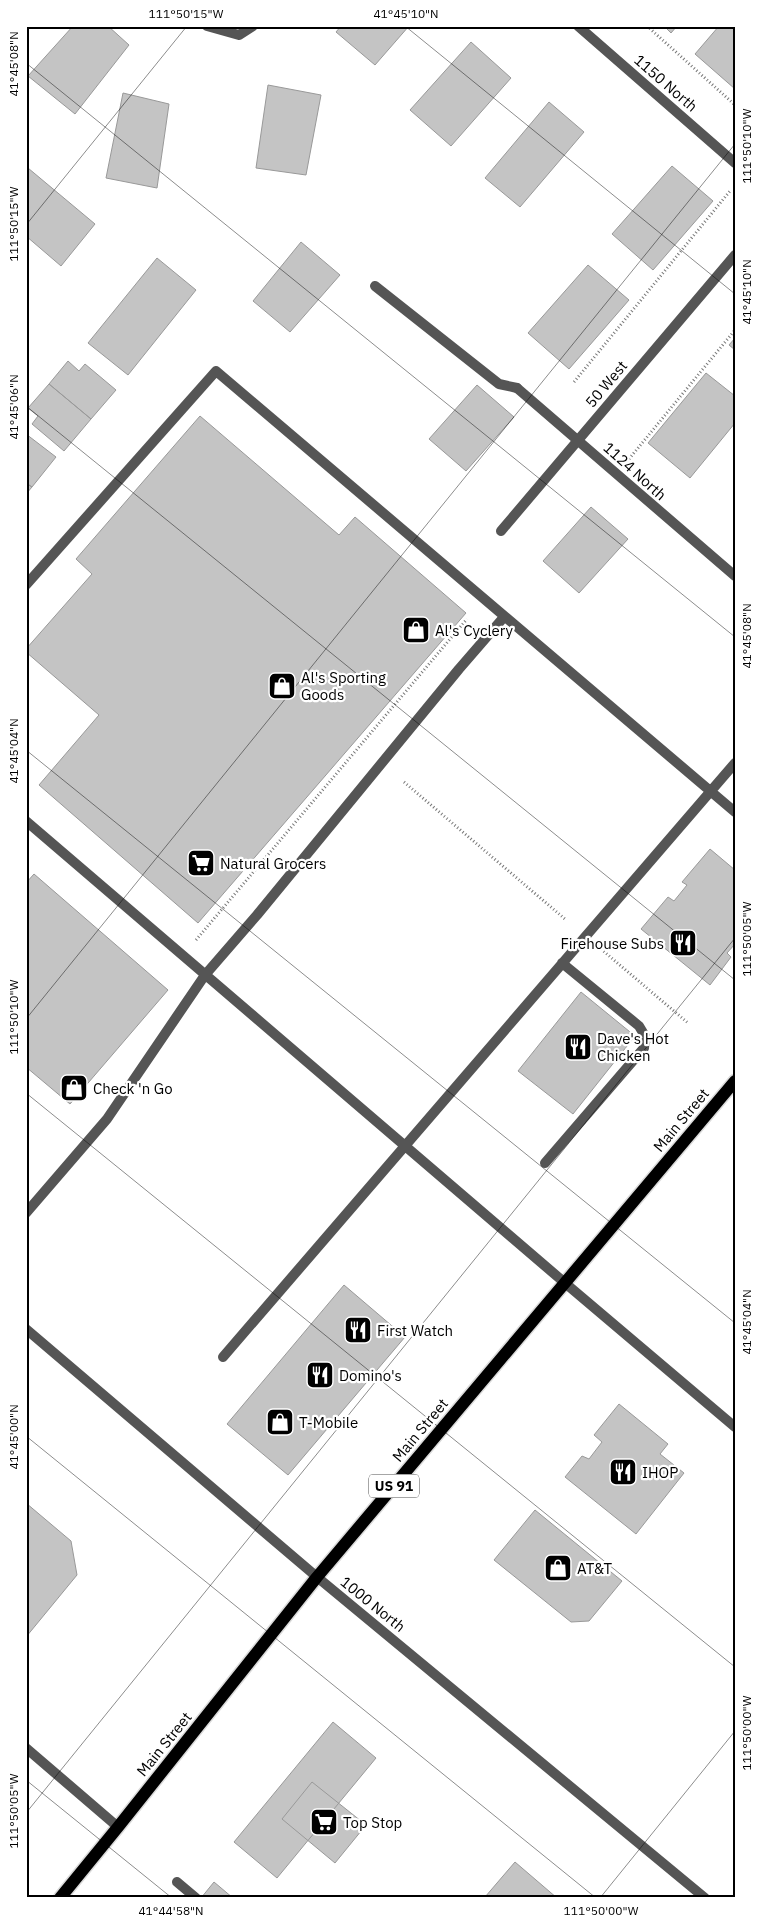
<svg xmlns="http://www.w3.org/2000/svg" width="761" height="1924" font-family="'IBM Plex Sans',sans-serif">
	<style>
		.building { fill: #c4c4c4; stroke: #999 }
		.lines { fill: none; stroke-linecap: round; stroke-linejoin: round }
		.primary-casing { stroke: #dbdbdb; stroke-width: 15 }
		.path { stroke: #777; stroke-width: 3; stroke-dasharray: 1 2.5; stroke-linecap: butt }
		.service { stroke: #555; stroke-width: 10 }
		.minor { stroke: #555; stroke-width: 10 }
		.tertiary { stroke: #555; stroke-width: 10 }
		.primary { stroke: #000; stroke-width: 12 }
		.ticks { fill: none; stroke: #000; stroke-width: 1; stroke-opacity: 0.45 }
		.labels { text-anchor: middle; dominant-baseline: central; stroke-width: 4.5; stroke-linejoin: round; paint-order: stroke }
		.shield { fill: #fff; stroke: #4c4c4c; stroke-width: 1 }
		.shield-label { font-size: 14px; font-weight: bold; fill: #000 }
		.street-label { font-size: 15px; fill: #000; stroke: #fff }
		.poi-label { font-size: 15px; fill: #000; stroke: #fff; text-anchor: start }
		.neatline { fill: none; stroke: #000; stroke-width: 2 }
		.ticks-label { font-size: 12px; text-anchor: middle; fill: #000 }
	</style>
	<rect width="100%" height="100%" fill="#fff"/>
	<!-- building -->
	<path class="building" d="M73,26H108L129,45L75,114L28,76Z
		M341,26H409L375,65L336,32Z
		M664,26H677L671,33Z
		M719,26H735V89L695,54Z
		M471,42L511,78L451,146L410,110Z
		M268,85L321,95L306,175L256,168Z
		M123,93L169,104L157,188L106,178Z
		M549,102L584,132L520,207L485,178Z
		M672,166L713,201L653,270L612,234Z
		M28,168L95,224L61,266L26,236V170Z
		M301,242L340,275L290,332L253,301Z
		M157,258L196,290L128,375L88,343Z
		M588,265L629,300L569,369L528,333Z
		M735,338V350L729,345Z
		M68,361L79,371L85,364L116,390L91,419L49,384Z
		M706,373L735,396V423L690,478L648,443Z
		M49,384L91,419L64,451L32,424L38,416L28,408Z
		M477,385L514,417L466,471L429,439Z
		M200,416L339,535L355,517L466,613L198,923L39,785L99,715L26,652V649L92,574L76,559Z
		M26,434L56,457L32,487L26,483Z
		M26,483L32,487L26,494Z
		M591,507L628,539L579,593L543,561Z
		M710,849L735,870V944L727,953L731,957L710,985L641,929L668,897L674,901L687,885L682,882Z
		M34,874L168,990L70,1104L26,1067V883Z
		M581,992L635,1036L573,1114L518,1071Z
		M344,1285L405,1337L288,1475L227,1424Z
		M619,1404L668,1444L660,1454L684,1473L636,1534L565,1477L582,1456L589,1459L602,1442L594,1435Z
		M26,1503L71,1541L77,1575L26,1637Z
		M535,1510L622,1581L589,1621L571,1622L494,1560Z
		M333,1722L376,1758L277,1878L234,1842Z
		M312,1782L366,1825L335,1863L282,1819Z
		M515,1862L557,1898L485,1897Z
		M214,1882L233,1898H201Z"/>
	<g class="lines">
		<!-- primary casing -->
		<g class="primary-casing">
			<path id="primary" d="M60,1898L118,1827L317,1577L735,1081"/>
		</g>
		<!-- path -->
		<path class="path" d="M647,26L735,105
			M574,382L730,191
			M629,459L735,330
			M404,782L565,919
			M196,940L467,619
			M601,949L688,1023"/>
		<!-- service -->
		<path class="service" d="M375,286L499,384L517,388
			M26,585L216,371L735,812
			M26,821L565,1283L735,1427
			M545,1163L644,1048L645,1036L639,1026L562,963
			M26,1213L107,1119L205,975L257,915L459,669L504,617
			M223,1357L735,763
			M26,1748L118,1827
			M177,1882L196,1898"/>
		<!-- minor -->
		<path class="minor" d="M207,26L239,35L253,26
			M578,26L735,163
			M517,388L735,576
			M501,531L735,255"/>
		<!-- tertiary -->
		<path class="tertiary" d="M26,1329L317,1577L705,1898"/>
		<!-- primary -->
		<use href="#primary" class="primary"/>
	</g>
	<!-- ticks -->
	<path class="ticks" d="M405,26L735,294M26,63L735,637M26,225L187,26M26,406L735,980M26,750L735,1323M26,1019L735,144M26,1093L735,1667M26,1436L596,1898M26,1780L172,1898M26,1813L735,938M600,1898L735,1731"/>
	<!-- icons -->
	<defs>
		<g id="shop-square" transform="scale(1.4375)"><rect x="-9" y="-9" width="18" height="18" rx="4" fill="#000" stroke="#fff"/><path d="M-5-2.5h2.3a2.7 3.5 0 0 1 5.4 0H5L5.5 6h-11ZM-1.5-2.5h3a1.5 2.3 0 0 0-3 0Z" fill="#fff"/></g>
		<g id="supermarket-square" transform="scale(1.4375)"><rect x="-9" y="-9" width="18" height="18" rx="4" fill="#000" stroke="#fff"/><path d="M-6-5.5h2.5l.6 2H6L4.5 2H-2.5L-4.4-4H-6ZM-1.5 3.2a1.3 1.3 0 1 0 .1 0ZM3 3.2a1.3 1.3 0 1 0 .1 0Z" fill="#fff"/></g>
		<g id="restaurant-square" transform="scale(1.4375)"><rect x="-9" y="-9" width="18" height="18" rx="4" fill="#000" stroke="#fff"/><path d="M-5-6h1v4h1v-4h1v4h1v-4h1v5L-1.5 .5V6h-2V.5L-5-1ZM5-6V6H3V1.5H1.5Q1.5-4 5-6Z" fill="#fff"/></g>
	</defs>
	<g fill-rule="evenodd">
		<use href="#shop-square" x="416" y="630"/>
		<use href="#shop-square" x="282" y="686"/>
		<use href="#supermarket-square" x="201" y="863"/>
		<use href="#restaurant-square" x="683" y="943"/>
		<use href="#restaurant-square" x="578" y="1047"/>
		<use href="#shop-square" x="74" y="1088"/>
		<use href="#restaurant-square" x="358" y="1330"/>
		<use href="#restaurant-square" x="320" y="1375"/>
		<use href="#shop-square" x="280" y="1422"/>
		<use href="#restaurant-square" x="623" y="1472"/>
		<use href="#shop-square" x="558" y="1568"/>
		<use href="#supermarket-square" x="324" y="1822"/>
	</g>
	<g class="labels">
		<!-- shield labels -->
		<rect class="shield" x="369" y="1474.5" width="50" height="23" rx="4"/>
		<g class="shield-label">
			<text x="394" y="1486">US 91</text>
		</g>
		<!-- street labels -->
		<g class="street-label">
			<text transform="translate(666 83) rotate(41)">1150 North</text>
			<text transform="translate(606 384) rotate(-50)">50 West</text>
			<text transform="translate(635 471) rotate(42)">1124 North</text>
			<text transform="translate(681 1120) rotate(-50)">Main Street</text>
			<text transform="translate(420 1430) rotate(-50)">Main Street</text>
			<text transform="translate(373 1604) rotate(39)">1000 North</text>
			<text transform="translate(164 1744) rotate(-51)">Main Street</text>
		</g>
		<!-- poi labels -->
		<g class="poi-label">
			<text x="435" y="630">Al's Cyclery</text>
			<text x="301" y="677">Al's Sporting<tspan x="301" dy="17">Goods</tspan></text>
			<text x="220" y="863">Natural Grocers</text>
			<text x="664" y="943" text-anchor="end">Firehouse Subs</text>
			<text x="597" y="1038">Dave's Hot<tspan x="597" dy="17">Chicken</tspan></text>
			<text x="93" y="1088">Check 'n Go</text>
			<text x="377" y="1330">First Watch</text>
			<text x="339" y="1375">Domino's</text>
			<text x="299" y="1422">T-Mobile</text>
			<text x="642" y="1472">IHOP</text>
			<text x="577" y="1568">AT&amp;T</text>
			<text x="343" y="1822">Top Stop</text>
		</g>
	</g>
	<!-- border -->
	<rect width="761" height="1924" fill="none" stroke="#ffffff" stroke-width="55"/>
	<rect x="28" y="28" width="706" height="1868" class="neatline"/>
	<g class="ticks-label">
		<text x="186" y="18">111°50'15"W</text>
		<text x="406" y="18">41°45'10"N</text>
		<text transform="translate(14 64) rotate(-90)" y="4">41°45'08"N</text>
		<text transform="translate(747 146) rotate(-90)" y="4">111°50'10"W</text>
		<text transform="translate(14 224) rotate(-90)" y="4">111°50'15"W</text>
		<text transform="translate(747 292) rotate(-90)" y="4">41°45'10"N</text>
		<text transform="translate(14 407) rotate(-90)" y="4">41°45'06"N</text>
		<text transform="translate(747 636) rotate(-90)" y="4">41°45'08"N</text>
		<text transform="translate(14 751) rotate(-90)" y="4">41°45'04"N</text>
		<text transform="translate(747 939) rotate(-90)" y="4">111°50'05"W</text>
		<text transform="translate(14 1017) rotate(-90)" y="4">111°50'10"W</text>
		<text transform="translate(747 1322) rotate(-90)" y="4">41°45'04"N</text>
		<text transform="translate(14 1437) rotate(-90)" y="4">41°45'00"N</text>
		<text transform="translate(747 1733) rotate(-90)" y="4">111°50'00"W</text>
		<text transform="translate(14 1811) rotate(-90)" y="4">111°50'05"W</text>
		<text x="171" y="1915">41°44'58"N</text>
		<text x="601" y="1915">111°50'00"W</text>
	</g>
</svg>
